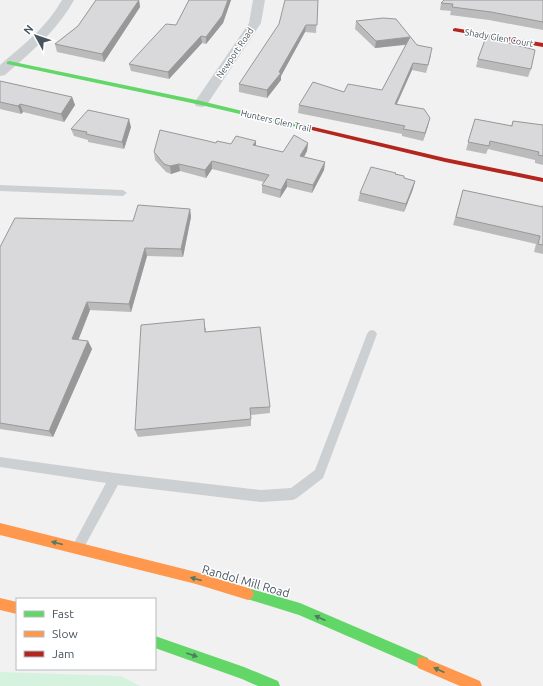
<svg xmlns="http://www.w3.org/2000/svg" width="543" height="686" font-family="Ubuntu,sans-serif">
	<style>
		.green { fill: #d5f2df }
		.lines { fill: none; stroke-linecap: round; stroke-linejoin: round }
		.lane { fill: #cdd0d2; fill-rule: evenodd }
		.street { fill: #cdd0d2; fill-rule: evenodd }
		.fast { fill: #63d668; fill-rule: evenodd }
		.slow { fill: #ff974d; fill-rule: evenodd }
		.jam { fill: #b3261e; fill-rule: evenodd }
		.wall { fill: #bbbbbc }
		.shaded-wall { fill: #989899 }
		.building { fill: #d9d9db; stroke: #989899 }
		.oneway { fill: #4f7b62 }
		.labels { text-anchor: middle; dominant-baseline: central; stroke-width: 3; stroke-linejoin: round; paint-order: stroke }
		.far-street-label { font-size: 9px; fill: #47545f; stroke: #fff }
		.near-street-label { font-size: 12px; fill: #47545f; stroke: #fff }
	</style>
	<rect width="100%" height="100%" fill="#f2f1f1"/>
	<!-- green -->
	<path class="green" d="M0,672L121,676L140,686H0Z"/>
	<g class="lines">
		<!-- lane -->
		<path class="lane" d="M0,185L123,190L127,193L123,196L0,191Z
			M372,330L375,331L377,334L323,478L297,498L293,500L261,502L118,485L82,551L78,553L74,551L72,547L106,483L0,467V457L115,473L261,490L291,488L315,470L367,334L369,331Z"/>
		<!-- street -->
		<path class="street" d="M62,0H74C57,31 31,52 5,75L0,76V65C23,45 47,27 62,0Z
			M253,0H265L261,23L206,106L201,107L196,106L194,103L249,23Z"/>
		<!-- fast -->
		<path class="fast" d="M9,61L201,101L304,126L301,128L201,105L7,64V62Z
			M248,588L300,603L428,658L429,663L428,668L423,669L299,615L244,598L242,594L244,590Z
			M155,636L244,667L278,681L280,686H258L242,679L155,648Z"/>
		<!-- slow -->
		<path class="slow" d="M0,523L196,572L248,588L252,590L254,594L252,598L248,600L196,584L0,535Z
			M0,598L17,602V614L0,610Z
			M423,657L480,681L482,686H460L418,668L417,663L418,658Z"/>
		<!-- jam -->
		<path class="jam" d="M455,28L543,43V47L453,31V29Z
			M301,124L445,158L543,178V182L445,162L299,127L298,126Z"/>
	</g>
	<!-- wall -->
	<path class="wall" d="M96,0H139L140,7L104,62L57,52L55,44L78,26Z
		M189,0H231L223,23L206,44L202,43L169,79L131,71L129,64L176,25Z
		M318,0L316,33L305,32L281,76V80L267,98L239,92V84Z
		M543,0V30L489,20L450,15L451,11L440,10L441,3Z
		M356,21L417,45L431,56L426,73L412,70L397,104L428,126L423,141L402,136V134L298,113L299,105L382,90L406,45L375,48L355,29Z
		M478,59L531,69L528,77L476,67Z
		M0,81L72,97L75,105L64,122L23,112L21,114L0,109Z
		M475,119L511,126L513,121L543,125V165L535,163V160L488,149L486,154L466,150Z
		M131,127L124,149L88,142V140L74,136L71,129Z
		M256,141V146L283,152L308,143L307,151L304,157L325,162L324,170L312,193L287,187L280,198L262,193V185L264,182L212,169L206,178L180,171L171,174L166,172L155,160L154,152L216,143L231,144Z
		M396,173V174L404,178L415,181L413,189L404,212L358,201L360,193Z
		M463,190L542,207L543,204V254L534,252L536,244L453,225Z
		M190,209L191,217L183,257L147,256L131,312L90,310L78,340L88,341L92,349L53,437L0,429V247L133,221Z
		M206,327V332L270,407V413L251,415V426L138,437L135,430Z"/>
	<!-- shaded-wall -->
	<path class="shaded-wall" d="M139,0L140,7L104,62L102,54Z
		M228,0H231L223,23L206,44V37Z
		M306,25L305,32L281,76V80L267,98V90Z
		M201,36L202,43L169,79L168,72Z
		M410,37L409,44L375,48L376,41Z
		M413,63L412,70L393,112L395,104Z
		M72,97L75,105L64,122L61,114Z
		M20,104L23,112L21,114L18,106Z
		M430,118L428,126L423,141L425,133Z
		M129,119L131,127L124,149L122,142Z
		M256,141V149L253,145Z
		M308,143L307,151L300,164V156Z
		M212,161V169L206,178L205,170Z
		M325,162L324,170L312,193L313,185Z
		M179,164L180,171L171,174L170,166Z
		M287,179V187L280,198L281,190Z
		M415,181L413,189L404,212L406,204Z
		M190,209L191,217L183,257L181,249Z
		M145,248L147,256L131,312L129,304Z
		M87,302L90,310L76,346L72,339Z
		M88,341L92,349L53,437L49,431Z"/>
	<!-- building -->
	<path class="building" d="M96,0H139L102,54L55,44L78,26Z
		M189,0H228L222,16L206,37L201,36L168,72L129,64L166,24L176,25Z
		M285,0H318L317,25H306L279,72L281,73L267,90L239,84L279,24Z
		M444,0H543V22L491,12L452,7L453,4L441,3Z
		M383,18L396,19L417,45L432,48L428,65L413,63L395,104L424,109L430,118L425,133L403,129L405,126L299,105L313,82L344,92L348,84L382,90L410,37L376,41L356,21Z
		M486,37L535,50L531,69L478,59Z
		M0,81L72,97L61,114L20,104L18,106L0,102Z
		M88,110L129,119L122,142L86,134L87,132L71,129Z
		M475,119L512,126L513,121L543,125V156L538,155L539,152L490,141L489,146L468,142Z
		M160,130L208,141L216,143L217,141L231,144L236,136L256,141L253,145L283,152L294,135L308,143L300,156L325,162L313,185L287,179L281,190L262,185L269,175L212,161L205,170L179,164L170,166L164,164L154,152Z
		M371,167L396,173L395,174L404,176V178L415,181L406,204L360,193Z
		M463,190L543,207V245L538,244L540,236L456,217Z
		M138,205L190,209L181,249L145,248L129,304L87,302L72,339L88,341L49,431L0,423V247L15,218L133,221Z
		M204,319L205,332L260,327L270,407L250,408L251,419L135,430L141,325Z"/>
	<!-- one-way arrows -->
	<defs><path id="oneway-solid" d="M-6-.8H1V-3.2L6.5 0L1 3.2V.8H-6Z"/></defs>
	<g class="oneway">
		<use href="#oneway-solid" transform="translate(57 543) rotate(-166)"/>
		<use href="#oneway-solid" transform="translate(196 579) rotate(-165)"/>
		<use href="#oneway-solid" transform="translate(320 618) rotate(-156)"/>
		<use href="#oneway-solid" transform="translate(192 655) rotate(19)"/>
		<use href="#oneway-solid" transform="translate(439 670) rotate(-156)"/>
	</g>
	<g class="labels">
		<!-- far-street labels -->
		<g class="far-street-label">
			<text transform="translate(499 38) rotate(10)">Shady Glen Court</text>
			<text transform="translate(235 53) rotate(-56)">Newport Road</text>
			<text transform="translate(276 121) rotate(13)">Hunters Glen Trail</text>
		</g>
		<!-- near-street labels -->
		<g class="near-street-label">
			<text transform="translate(246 581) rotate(16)">Randol Mill Road</text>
		</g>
	</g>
	<!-- legend -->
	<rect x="16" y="598" width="140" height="72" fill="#ffffff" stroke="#b5bbbf"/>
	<rect x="24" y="611" width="20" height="6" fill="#63d668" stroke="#b5bbbf"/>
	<text x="52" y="618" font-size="12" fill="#47545f">Fast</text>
	<rect x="24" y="631" width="20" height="6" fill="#ff974d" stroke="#b5bbbf"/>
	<text x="52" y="638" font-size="12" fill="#47545f">Slow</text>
	<rect x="24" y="651" width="20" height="6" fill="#b3261e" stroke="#b5bbbf"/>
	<text x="52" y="658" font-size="12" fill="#47545f">Jam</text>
	<!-- north arrow -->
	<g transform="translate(36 36) rotate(310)" stroke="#ffffff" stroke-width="3" paint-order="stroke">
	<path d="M0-3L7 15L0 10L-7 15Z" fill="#47545f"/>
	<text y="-6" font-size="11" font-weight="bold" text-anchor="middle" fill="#47545f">N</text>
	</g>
</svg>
